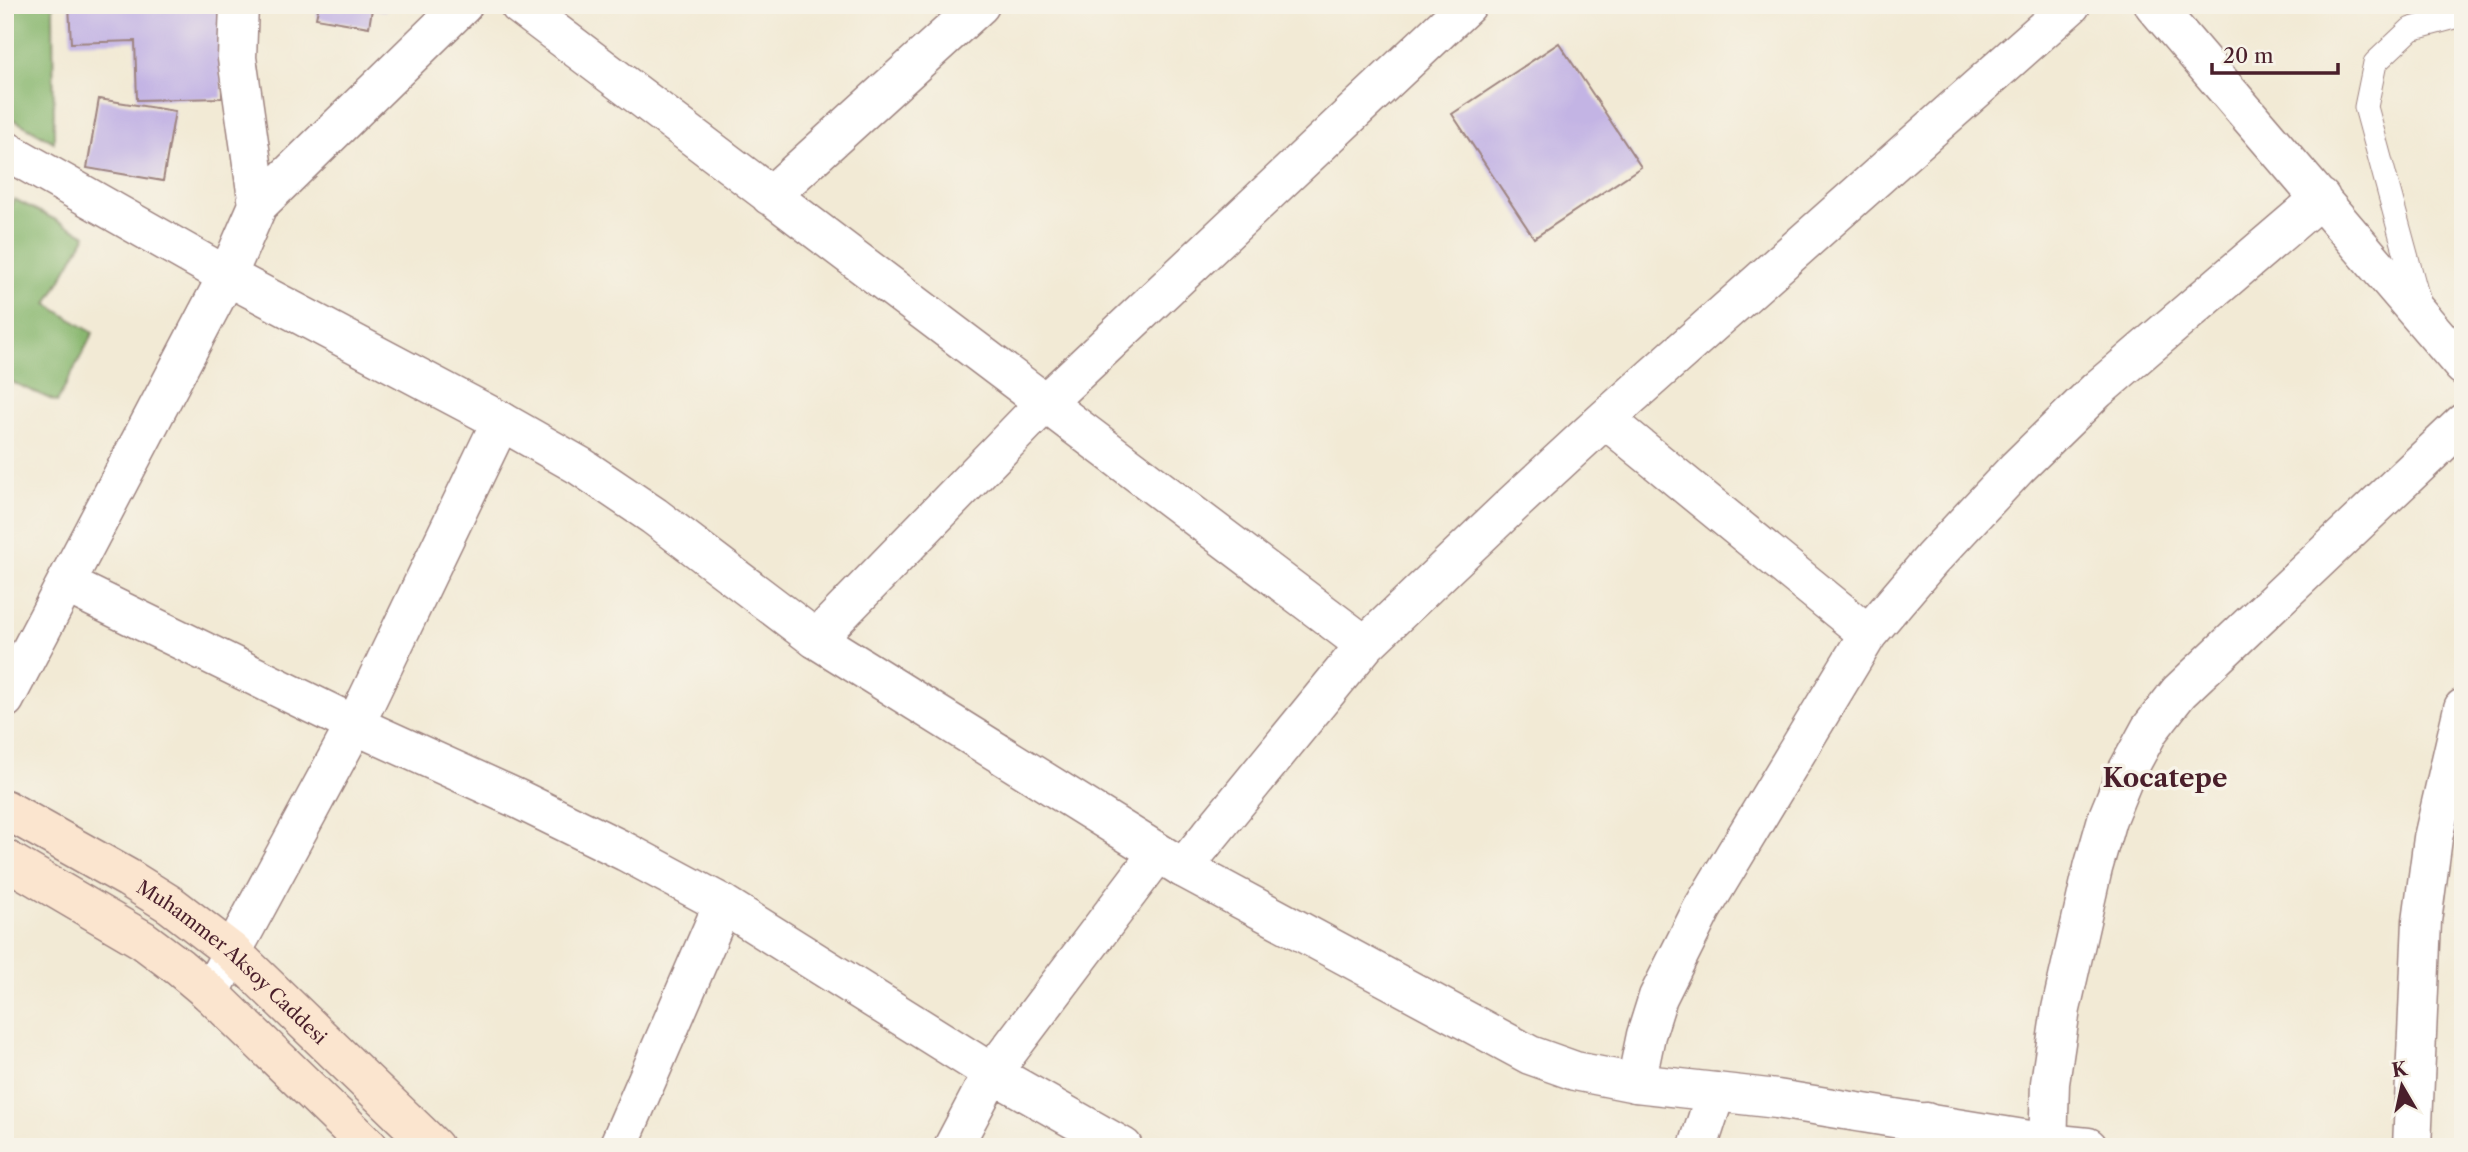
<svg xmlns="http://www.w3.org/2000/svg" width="2468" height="1152" font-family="'Libre Caslon Text',serif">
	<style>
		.forest { fill: #89b770; stroke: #6a6b4e; stroke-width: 2 }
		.building { fill: #c3b4e4 }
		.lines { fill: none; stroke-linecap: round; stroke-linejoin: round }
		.service-casing { stroke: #9e8480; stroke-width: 25 }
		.minor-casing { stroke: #9e8480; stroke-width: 41 }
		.tertiary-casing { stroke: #9e8480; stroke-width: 41 }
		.secondary-casing { stroke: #9e8480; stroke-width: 41 }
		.service { stroke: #fff; stroke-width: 23 }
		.minor { stroke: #fff; stroke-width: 38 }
		.tertiary { stroke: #fff; stroke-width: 38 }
		.secondary { stroke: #fbe5cf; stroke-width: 38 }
		.labels { text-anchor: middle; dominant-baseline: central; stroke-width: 7; stroke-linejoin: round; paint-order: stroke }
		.street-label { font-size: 19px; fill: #4a1f2b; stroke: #f7f3e8 }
		.district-label { font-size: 26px; font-weight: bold; fill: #4a1f2b; stroke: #f7f3e8 }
	</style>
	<rect width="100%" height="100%" fill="#f7f3e8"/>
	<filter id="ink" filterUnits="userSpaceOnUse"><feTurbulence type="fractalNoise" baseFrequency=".0143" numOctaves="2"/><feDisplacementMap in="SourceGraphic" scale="14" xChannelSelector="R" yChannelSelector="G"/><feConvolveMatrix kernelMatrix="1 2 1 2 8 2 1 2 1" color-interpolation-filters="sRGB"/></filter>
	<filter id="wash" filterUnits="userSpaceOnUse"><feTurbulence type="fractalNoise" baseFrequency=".00686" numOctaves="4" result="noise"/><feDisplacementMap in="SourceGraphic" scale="28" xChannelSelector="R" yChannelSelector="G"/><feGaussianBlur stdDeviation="1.57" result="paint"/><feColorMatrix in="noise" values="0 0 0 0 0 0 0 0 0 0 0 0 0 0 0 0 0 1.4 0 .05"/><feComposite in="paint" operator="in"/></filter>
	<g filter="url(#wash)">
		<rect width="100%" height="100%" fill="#f2ead5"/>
		<!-- forest -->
		<path class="forest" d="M5,5H53L54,142L5,115Z
			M14,199L86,235L47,304L93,333L57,402L5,379V217Z"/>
		<g id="blocks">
			<!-- building -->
			<path class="building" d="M69,5H221L222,98L137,100L135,41L71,43Z
				M319,5H387L385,11L372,9L369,27L316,18Z
				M1559,43L1641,167L1534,238L1452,114Z
				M99,99L175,111L163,181L87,168Z"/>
		</g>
	</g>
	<g filter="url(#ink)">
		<use href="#blocks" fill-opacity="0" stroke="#9e8480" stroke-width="2"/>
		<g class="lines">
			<!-- service casing -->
			<g class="service-casing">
				<path id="service" d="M2420,306L2366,107L2375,63L2411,29L2463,15"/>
			</g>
			<!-- minor casing -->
			<g class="minor-casing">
				<path id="minor" d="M239,5L237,58L258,205
					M519,5L1365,645
					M2154,5L2463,366
					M770,196L980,5
					M1605,419L1868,634
					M66,584L355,725L518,799L626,852L723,904L992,1073L1123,1147
					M816,639L1045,403L1467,5
					M5,699L227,276L258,205L463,5
					M1183,868L1365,645L1513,504L1605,419L2071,5
					M210,993L355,725L501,421
					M1636,1083L1646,1035L1658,997L1702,909L1868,634L1932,559L2017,468L2097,390L2321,198
					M618,1147L723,904
					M953,1147L992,1073L1158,853
					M1698,1147L1716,1092
					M1924,1147L1926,1122
					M2048,1147L2050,1083L2061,1009L2093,868L2107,819L2125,775L2150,729L2179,692L2463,423
					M2412,1147L2422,921L2433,838L2463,708"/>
			</g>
			<!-- tertiary casing -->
			<g class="tertiary-casing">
				<path id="tertiary" d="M5,150L227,276L501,421L580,466L654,516L816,639L1183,868L1530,1055L1575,1071L1636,1083L1777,1099L2048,1143L2088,1147"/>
			</g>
			<!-- secondary casing -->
			<g class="secondary-casing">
				<g id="secondary">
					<path id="s1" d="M5,809L128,878L171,905L231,951L434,1147"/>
					<path d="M5,859L143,940L179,967L210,993L369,1147"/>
				</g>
			</g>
			<!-- service -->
			<use href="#service" class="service"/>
			<!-- minor -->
			<use href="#minor" class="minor"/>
			<!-- tertiary -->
			<use href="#tertiary" class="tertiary"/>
			<!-- secondary -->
			<use href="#secondary" class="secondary"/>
		</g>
	</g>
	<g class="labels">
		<!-- street labels -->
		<g class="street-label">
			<text stroke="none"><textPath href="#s1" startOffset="275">Muhammer Aksoy Caddesi</textPath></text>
		</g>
		<!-- district labels -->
		<g class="district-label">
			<text x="2165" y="778">Kocatepe</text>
		</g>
	</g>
	<!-- margin -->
	<rect width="2468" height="1152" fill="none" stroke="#f7f3e8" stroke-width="28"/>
	<!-- north arrow -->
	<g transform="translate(2402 1086) rotate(351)" stroke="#f7f3e8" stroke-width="5" paint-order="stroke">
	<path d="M0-5L12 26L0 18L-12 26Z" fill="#4a1f2b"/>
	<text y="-10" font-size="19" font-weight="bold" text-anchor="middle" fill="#4a1f2b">K</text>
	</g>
	<!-- scale -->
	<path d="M2212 63v10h126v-10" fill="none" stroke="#4a1f2b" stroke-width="3.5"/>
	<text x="2223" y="63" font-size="21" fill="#4a1f2b" stroke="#f7f3e8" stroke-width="5" paint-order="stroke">20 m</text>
</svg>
